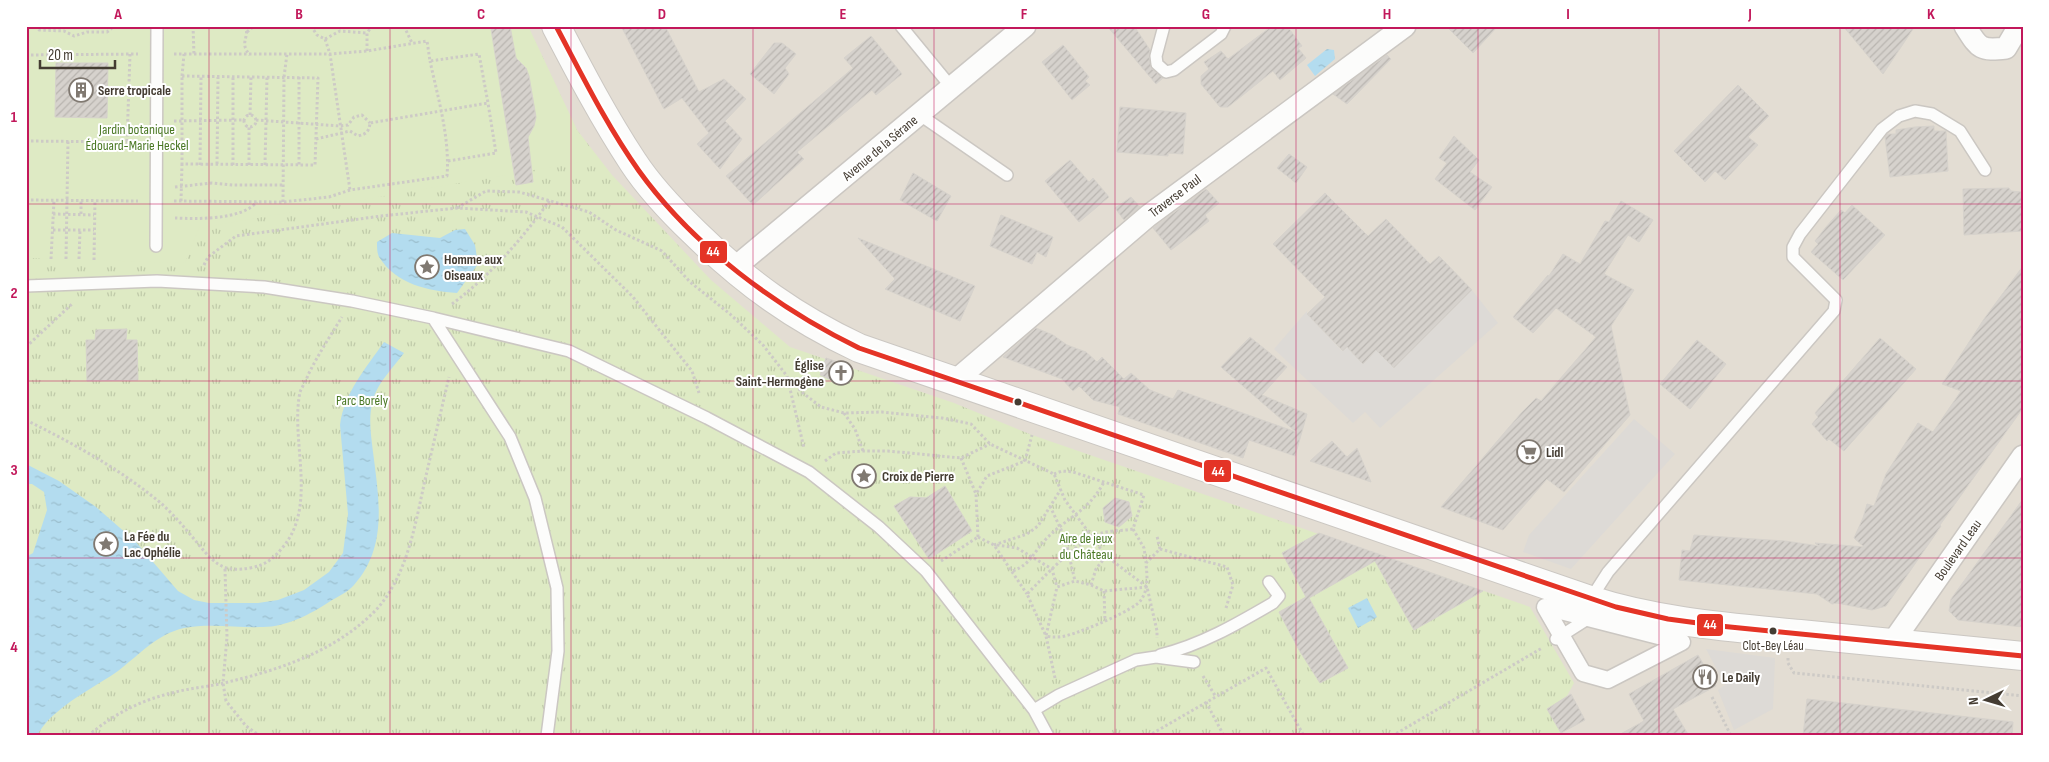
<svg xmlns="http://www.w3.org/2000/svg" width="2049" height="762" font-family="'Sofia Sans Condensed',sans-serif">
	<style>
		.residential { fill: #e3ddd3 }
		.grass { fill: url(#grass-tufts) }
		.garden { fill: #deeac4 }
		.parking { fill: #dddad6 }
		.water { fill: url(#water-ripples) }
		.building { fill: url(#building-hatch); stroke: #d6d2cc }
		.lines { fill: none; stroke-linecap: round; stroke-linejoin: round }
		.service-casing { stroke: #cbc7c2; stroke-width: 14 }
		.pedestrian-casing { stroke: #cbc7c2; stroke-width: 19 }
		.minor-casing { stroke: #cbc7c2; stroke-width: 24 }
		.tertiary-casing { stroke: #cbc7c2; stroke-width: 30 }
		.path { stroke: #cdcac6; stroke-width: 3; stroke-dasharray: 2.5 2.5; stroke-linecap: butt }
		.service { stroke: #fcfcfb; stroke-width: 11 }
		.pedestrian { stroke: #fcfcfb; stroke-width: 16 }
		.minor { stroke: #fcfcfb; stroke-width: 21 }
		.tertiary { stroke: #fcfcfb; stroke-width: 28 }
		.bus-1-casing { stroke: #fff; stroke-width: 9 }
		.bus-1 { stroke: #e43426; stroke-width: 5 }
		.grid { fill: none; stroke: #c2185b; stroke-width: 1; stroke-opacity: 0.55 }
		.bus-dot { fill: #443c32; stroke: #fff; stroke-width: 2 }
		.labels { text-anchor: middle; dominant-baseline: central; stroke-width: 4; stroke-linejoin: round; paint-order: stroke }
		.bus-label { font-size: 13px; fill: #443c32; stroke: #fff }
		.poi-label { font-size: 14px; font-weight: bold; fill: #443c32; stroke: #fff; text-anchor: start }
		.park-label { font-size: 14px; fill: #4a7824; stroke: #fff }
		.street-label { font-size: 14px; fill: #443c32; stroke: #fff }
		.line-badge { stroke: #fff; stroke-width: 2 }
		.badge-label { font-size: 14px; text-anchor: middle; font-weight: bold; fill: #fff }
		.neatline { fill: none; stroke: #c2185b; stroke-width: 2 }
		.grid-label { font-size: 16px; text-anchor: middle; font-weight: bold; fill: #c2185b }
	</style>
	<defs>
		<pattern id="grass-tufts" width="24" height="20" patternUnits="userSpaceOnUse" patternTransform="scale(1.25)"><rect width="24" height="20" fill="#deeac4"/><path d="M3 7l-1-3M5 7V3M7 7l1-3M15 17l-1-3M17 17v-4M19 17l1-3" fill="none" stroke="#c0caa9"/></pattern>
		<pattern id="water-ripples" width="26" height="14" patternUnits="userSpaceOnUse" patternTransform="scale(1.25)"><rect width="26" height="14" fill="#b3dcef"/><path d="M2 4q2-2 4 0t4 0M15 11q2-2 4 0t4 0" fill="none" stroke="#9bbecd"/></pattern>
		<pattern id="building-hatch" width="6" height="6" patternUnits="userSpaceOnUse" patternTransform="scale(1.25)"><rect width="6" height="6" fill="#d6d2cd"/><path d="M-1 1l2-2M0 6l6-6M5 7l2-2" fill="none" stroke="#b9b5b0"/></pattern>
	</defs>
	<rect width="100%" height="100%" fill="#eeebe6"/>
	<!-- residential -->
	<path class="residential" d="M26,26H2023V736H26Z"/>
	<!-- grass -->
	<path class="grass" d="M26,26H528L577,130L612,175L711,280L790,347L954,403L1032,435L1530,607L1574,683L1567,696L1547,709L1561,733L1556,736H26Z"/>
	<!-- garden -->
	<path class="garden" d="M26,26H528L577,130L598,159L199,228L185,263L26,258Z"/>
	<!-- parking -->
	<path class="parking" d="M1472,290L1498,323L1380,428L1365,412L1353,423L1274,349L1307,311V314L1342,351L1347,347L1363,364L1376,350L1394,368Z
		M1634,419L1675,454L1571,569L1523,552L1529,535Z
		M1706,649L1775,658L1773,709L1734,730L1718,690L1725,685Z"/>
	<!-- water -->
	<path class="water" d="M1327,49L1334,50L1335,59L1315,76L1307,65Z
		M465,229L475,245L478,264L457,293C428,291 396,284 379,257C377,253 377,247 377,242L392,233L440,238L455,230Z
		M384,342L404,353C394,367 377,383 373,400C368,417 371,435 373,452C379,499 388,547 354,585C348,592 337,597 329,602C311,614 286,627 263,627C237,628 210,623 184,628C157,634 139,655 118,671C98,685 75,696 56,713C48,719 42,728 36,736H26V557L33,553L47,510L44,492L32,484H26V464L59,481L96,507L135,541L178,591L194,600L209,603H258L278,600L304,590L329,572L343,553L348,514L340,425C344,393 366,368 384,342Z
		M1367,598L1377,617L1358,628L1348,608Z"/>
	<!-- building -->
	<path class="building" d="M510,26L516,58L526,68L529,76L536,117L534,126L528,137L533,182L516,185L491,29Z
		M621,26H665L699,92L724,79L746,99L725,121L742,139L720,169L697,144L709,133L682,98L664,109Z
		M1107,26H1134L1150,50L1149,57L1152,69L1163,78L1156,84Z
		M1272,26H1287L1302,46L1298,48L1306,58L1280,80L1273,71L1228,107H1220L1201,84V76L1209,69L1204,62L1221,51L1228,59Z
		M1446,26H1498L1473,53Z
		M1843,26H1915L1883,74Z
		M871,36L902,74L876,95L872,90L797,152L804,159L753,205L726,176L853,68L844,58Z
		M774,43H782L796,54L785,68L789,74L774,94L750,74Z
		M1063,45L1089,77L1085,81L1090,85L1072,100L1042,62Z
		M1387,55L1391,59L1347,104L1333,94Z
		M56,63H108L107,118L55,117Z
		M1738,85L1769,116L1748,137L1758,145L1725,180L1715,171L1705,182L1674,151Z
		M1120,107L1186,113L1183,154L1168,153V156L1117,152Z
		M1934,126V131H1946L1948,171L1890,177L1885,137L1887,134H1896V130L1915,127Z
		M1454,136L1479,160L1470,172L1492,187L1475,210L1435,179L1447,163L1439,158Z
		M1289,154L1307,167L1296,183L1277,168Z
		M1070,160L1089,182L1093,178L1109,197L1079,222L1045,181Z
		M913,173L951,196L937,221L900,200Z
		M2009,188L2011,191L2021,192L2023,231L1964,235L1963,189Z
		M1206,189L1219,203L1205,215L1209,221L1171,250L1153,228Z
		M1325,193L1368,236L1386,219L1430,264L1439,256L1472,290L1394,368L1376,350L1363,364L1347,347L1343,351L1307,314L1325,297L1273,244Z
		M1131,197L1140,207L1124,220L1115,208Z
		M1621,201L1653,220L1639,242L1628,235L1604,274L1634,290L1611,326L1630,415L1564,492L1547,479L1503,530L1441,507L1522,412L1536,398L1541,401L1596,337L1556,308L1533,333L1513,317L1548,275L1549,276L1563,254L1580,264L1605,221L1609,222Z
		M1852,205L1885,235L1843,280L1811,252L1818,244L1815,241L1826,227L1841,210L1845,213Z
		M1001,215L1053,237L1046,257L1037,252L1032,264L990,246Z
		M858,238L975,286L960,321L885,289L895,279Z
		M2023,266V408L1940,525L1941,526L1886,606L1872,610L1837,603L1832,604L1817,594L1679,580L1682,550L1690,551L1694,535L1785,541L1819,546L1815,543L1864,547L1854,538L1863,518L1867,504L1874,506L1886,474L1918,423L1933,432L1961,391L1942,384L1984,319Z
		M1036,328L1053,335L1067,345L1086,352L1097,362L1102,357L1124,379L1131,373L1150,390L1173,399L1178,390L1296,432L1221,367L1250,337L1287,367L1262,395L1307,414L1295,456L1249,440L1243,458L1118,414L1120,407L1093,400L1079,386L1073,391L1062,379L1003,357Z
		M127,329L126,340H137L138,380L87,381L86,340H95L96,330Z
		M1880,338L1916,369L1844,451L1829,439L1827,441L1812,424L1818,417L1815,413Z
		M1697,340L1726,364L1690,409L1660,384Z
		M826,358L849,366L843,385L820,375Z
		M1332,441L1347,457L1357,448L1371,482L1310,461Z
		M945,486L972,531L929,559L894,506L910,497L926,498Z
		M1115,498L1129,502L1132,516L1119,527L1105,522L1103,508Z
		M2023,499V627L1958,620L1949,611L1951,599Z
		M1319,533L1429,572L1483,591L1414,630L1375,561L1325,589L1309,598L1348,668L1320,683L1299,650L1279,612L1306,597L1282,553Z
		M1698,655L1716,686L1673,709L1689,736H1617L1644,721L1629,694Z
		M1571,694L1585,720L1561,733L1547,709Z
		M1807,699L2013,722L2012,736H1803Z"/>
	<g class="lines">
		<!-- service casing -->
		<g class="service-casing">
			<path id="service" d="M901,26L952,88
				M1164,26L1156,56L1157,64L1166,72L1174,70L1221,34L1225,26
				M920,115L1007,175
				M156,246L157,26
				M26,286L157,281L264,287L352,301L433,318L569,351L707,418L809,472L879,527L926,571L1034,710L1048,736
				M433,318L510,437L535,498L557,588L558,651L547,736
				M1590,600L1608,572L1834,311L1836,300L1793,257V247L1800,234L1882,129L1899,116L1915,111L1932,114L1960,131L1985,170
				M1556,639L1592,616
				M1160,655C1201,645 1237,624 1273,603L1279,596L1269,582
				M1034,710L1059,695L1136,660L1156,657L1194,662"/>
		</g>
		<!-- pedestrian casing -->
		<g class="pedestrian-casing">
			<path id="pedestrian" d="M1545,607L1682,642L1608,680L1583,673Z"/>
		</g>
		<!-- minor casing -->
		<g class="minor-casing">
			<path id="minor" d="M1965,26C1979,48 1979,51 2006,48L2019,26
				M733,269L1025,26
				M956,380L1148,216L1405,26
				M1892,643L2023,456"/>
		</g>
		<!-- tertiary casing -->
		<g class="tertiary-casing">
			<path id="tertiary" d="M556,26C580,72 604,118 633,162C650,188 672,211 695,233C745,282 795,318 859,348L1590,600C1658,622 1729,627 1800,634C1874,641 1948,649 2023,656"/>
		</g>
		<!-- path -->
		<path class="path" d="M35,26L39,30L64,31L74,36L87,32H107L111,29V26
			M193,26L194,55
			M246,26C249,39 239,43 250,55
			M311,26L317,35L325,39L330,54L350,190
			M404,26L412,43
			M247,32L254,26
			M325,39L340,31L367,33
			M367,51V33L372,26
			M130,54L127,142H138
			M174,54H330L367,51L427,41L430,61L479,54L488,103L370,123
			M26,55L138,54
			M182,76L318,78L315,165L182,164Z
			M182,76L184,54
			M299,77V165
			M250,115L251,77
			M244 121a6 6 0 1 1 12 0a6 6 0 1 1-12 0Z
			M256,120L340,126L348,125L354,117L362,115L370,123
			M174,121L243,120
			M316,139L350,131L358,136C366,134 369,132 370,123
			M26,141L127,142
			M448,161L496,153L488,103
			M217,164L218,77
			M200,165L201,76
			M233,165V77
			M249,165V127
			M265,165L267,77
			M175,187L212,183L233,185H284
			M26,200L138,201
			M174,201L283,202L329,197L350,190L447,176C450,138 438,98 430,61
			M181,201L182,164
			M283,202L284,77L287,54
			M457,208L486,191L519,192L589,212L616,230L662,251L690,282L730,314L763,345L787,376L804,448
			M53,214L94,215
			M81,214V200
			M175,218C198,219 241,220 257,202
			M53,230H94
			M51,259L54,200
			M66,259L68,141
			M79,259L80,230
			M94,260L95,200
			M204,265L208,257L236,236L381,216L457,208L526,212L562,227L633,297L692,371L699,393
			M452,304C491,275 522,239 550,200
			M26,347L73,303
			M788,378L803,393L821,407L844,413L882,412L942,418L971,424L990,444L1054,474L1065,500L1106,556L1147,587L1157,631V638
			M844,413L855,429L863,451
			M26,420C70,442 113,465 152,496C172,511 188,532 204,551C218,567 228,572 250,568C266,565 273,559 283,547C318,505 290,441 300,392C302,387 306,381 308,375C318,355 330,336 342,317
			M961,458L976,494
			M825,461L836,453L863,451H888L961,458L990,444
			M1054,474L1062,471L1073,472L1144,495L1133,529L1144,548L1146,562
			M1050,506L1065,538L1075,581
			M978,537L976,494L987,476L1025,461L1032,435
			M978,537L994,545L1027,594
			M994,545L1027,534L1038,526L1061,489
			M997,545L1017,548L1052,569L1057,587
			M1160,549L1227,567L1233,585L1226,608
			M941,561L978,537
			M225,569L227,637L223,683L226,701L246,726L260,736
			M1013,571C1032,563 1032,554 1046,539C1066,518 1088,512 1104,482
			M1091,585L1096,569L1106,556
			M1147,587L1104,591L1091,585L1075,581L1057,587L1046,636C1055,638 1063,637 1072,634C1085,630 1135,610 1141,600C1149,588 1147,576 1146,563L1160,549L1157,536
			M1104,591L1105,621
			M1788,658V663L1794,673L2023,696
			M1203,676L1216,697
			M1055,678L1046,636L1027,594C1046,575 1078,540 1102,533C1112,530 1123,531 1133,529
			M1712,697L1731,736
			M1206,702L1224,736
			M88,736C112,715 141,700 172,693C189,688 207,687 224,683C278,670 332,653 373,613C407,579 415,525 425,480C433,446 441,411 449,377
			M1148,736L1266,668L1304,736
			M1392,736L1542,648"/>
		<!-- service -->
		<use href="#service" class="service"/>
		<!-- pedestrian -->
		<use href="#pedestrian" class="pedestrian"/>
		<!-- minor -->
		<use href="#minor" class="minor"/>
		<!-- tertiary -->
		<use href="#tertiary" class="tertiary"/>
		<!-- bus-1 casing -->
		<g class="bus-1-casing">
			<path id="bus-1" d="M556,26C582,75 607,126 639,171C693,246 777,308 859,348L1616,607L1668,619L1720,626L2023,656"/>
		</g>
		<!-- bus-1 -->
		<use href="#bus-1" class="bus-1"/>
	</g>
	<!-- grid -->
	<path class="grid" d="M209,26V736M390,26V736M571,26V736M753,26V736M934,26V736M1115,26V736M1296,26V736M1478,26V736M1659,26V736M1840,26V736M26,204H2023M26,381H2023M26,558H2023"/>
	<!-- icons -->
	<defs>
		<g id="building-ring" transform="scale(1.25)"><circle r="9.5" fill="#fff" stroke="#807971" stroke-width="1.5"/><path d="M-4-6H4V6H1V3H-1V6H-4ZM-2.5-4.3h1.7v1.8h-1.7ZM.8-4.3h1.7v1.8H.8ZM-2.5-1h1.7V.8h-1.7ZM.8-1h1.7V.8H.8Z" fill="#807971"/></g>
		<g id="sight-ring" transform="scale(1.25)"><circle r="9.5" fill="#fff" stroke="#807971" stroke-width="1.5"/><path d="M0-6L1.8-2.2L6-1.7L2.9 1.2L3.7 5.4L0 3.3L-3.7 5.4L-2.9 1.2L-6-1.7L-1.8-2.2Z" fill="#807971"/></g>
		<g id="church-ring" transform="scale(1.25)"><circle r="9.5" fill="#fff" stroke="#807971" stroke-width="1.5"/><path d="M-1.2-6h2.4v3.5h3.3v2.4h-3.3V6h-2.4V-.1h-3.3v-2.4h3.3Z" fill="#807971"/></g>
		<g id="supermarket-ring" transform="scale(1.25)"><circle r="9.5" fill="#fff" stroke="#807971" stroke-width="1.5"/><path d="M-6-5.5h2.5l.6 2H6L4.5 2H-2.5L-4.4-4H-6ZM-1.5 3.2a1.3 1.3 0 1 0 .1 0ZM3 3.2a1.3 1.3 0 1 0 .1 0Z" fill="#807971"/></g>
		<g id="restaurant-ring" transform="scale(1.25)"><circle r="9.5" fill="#fff" stroke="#807971" stroke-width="1.5"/><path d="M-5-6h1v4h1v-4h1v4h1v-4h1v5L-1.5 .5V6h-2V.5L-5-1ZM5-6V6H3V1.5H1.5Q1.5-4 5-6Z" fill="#807971"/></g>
	</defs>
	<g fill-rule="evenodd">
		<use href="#building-ring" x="81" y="90"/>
		<use href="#sight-ring" x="427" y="267"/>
		<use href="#church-ring" x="841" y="373"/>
		<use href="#supermarket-ring" x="1529" y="452"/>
		<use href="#sight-ring" x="864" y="476"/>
		<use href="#sight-ring" x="106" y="544"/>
		<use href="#restaurant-ring" x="1705" y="677"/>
	</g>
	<!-- markers -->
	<g class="bus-dot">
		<circle cx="1018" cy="402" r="4.5"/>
		<circle cx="1773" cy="631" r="4.5"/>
	</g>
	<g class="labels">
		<!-- bus labels -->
		<g class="bus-label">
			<text x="1773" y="646">Clot-Bey Léau</text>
		</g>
		<!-- poi labels -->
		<g class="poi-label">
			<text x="98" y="90">Serre tropicale</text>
			<text x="444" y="259">Homme aux<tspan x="444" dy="16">Oiseaux</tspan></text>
			<text x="824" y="365" text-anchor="end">Église<tspan x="824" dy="16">Saint-Hermogène</tspan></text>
			<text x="1546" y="452">Lidl</text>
			<text x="882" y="476">Croix de Pierre</text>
			<text x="124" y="536">La Fée du<tspan x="124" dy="16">Lac Ophélie</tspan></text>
			<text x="1722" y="677">Le Daily</text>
		</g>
		<!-- park labels -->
		<g class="park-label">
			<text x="137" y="129">Jardin botanique<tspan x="137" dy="16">Édouard-Marie Heckel</tspan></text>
			<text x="362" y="400">Parc Borély</text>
			<text x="1086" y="538">Aire de jeux<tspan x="1086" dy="16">du Château</tspan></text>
		</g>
		<!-- street labels -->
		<g class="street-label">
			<text transform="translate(880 148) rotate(-40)">Avenue de la Sérane</text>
			<text transform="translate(1175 196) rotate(-37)">Traverse Paul</text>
			<text transform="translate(1958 550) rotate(-55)">Boulevard Leau</text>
		</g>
	</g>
	<g class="line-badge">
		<rect x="699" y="240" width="29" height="24" rx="5" fill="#e43426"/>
		<rect x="1203" y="459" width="29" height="24" rx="5" fill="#e43426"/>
		<rect x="1696" y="613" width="28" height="24" rx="5" fill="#e43426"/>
	</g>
	<g class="badge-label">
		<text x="713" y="256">44</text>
		<text x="1218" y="476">44</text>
		<text x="1710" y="629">44</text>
	</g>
	<!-- border -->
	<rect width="2049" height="762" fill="none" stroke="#ffffff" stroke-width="55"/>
	<!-- north arrow -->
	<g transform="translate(1986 700) rotate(265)" stroke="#ffffff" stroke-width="4" paint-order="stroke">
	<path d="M0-4L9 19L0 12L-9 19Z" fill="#443c32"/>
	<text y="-8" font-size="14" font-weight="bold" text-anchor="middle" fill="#443c32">N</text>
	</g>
	<!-- scale -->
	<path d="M40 60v8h75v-8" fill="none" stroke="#443c32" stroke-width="2.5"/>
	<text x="48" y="60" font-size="15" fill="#443c32" stroke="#ffffff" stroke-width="4" paint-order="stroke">20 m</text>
	<rect x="28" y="28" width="1994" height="706" class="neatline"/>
	<g class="grid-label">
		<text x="118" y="19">A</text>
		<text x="299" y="19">B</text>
		<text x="481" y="19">C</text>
		<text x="662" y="19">D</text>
		<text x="843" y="19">E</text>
		<text x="1024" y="19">F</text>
		<text x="1206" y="19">G</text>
		<text x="1387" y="19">H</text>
		<text x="1568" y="19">I</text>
		<text x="1750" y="19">J</text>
		<text x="1931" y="19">K</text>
		<text x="14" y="122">1</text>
		<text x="14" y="298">2</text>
		<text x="14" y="475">3</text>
		<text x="14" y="652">4</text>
	</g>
</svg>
